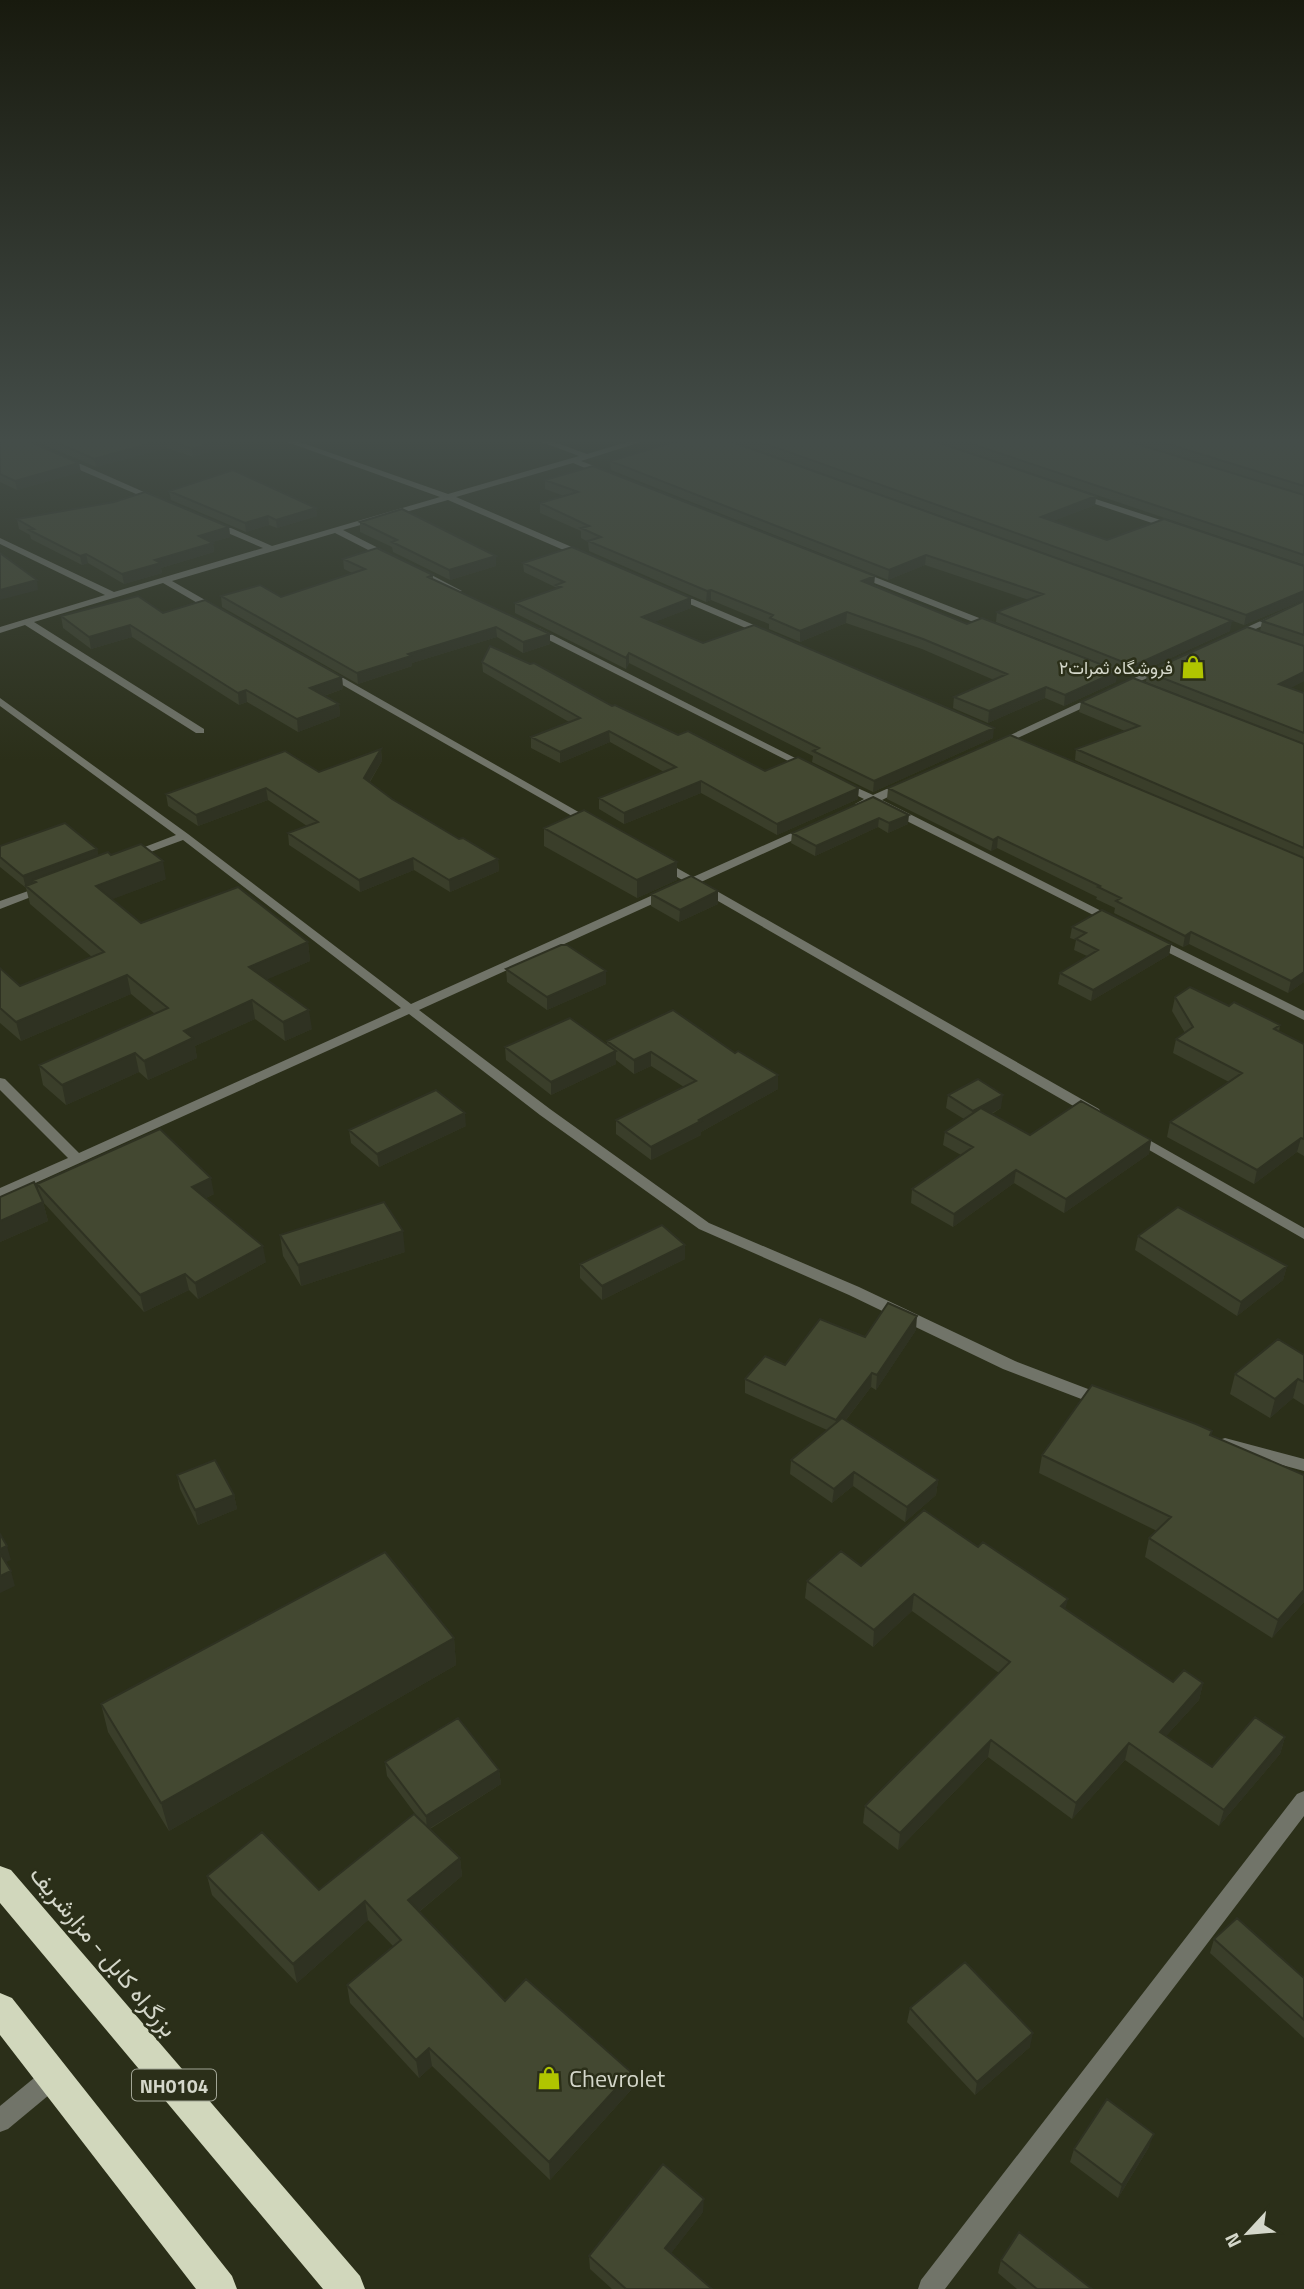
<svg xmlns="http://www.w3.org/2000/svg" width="1304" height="2289" font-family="'Titillium Web',Vazirmatn,sans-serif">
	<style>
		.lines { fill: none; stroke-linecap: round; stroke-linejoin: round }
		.lane { fill: #717469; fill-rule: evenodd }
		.street { fill: #717469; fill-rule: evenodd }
		.highway { fill: #d1d7bc; fill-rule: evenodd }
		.wall { fill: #3a3e2a }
		.shaded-wall { fill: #2f3222 }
		.building { fill: #434831; stroke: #2f3222; stroke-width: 2 }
		.labels { text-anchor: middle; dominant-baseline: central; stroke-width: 5; stroke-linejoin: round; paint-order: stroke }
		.far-poi-label { font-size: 18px; fill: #d4d7ca; stroke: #2b2f19; text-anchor: end }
		.shield { fill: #2b2f19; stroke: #a1a595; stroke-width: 2 }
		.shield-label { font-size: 19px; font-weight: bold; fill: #d4d7ca }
		.near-street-label { font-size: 24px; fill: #d4d7ca; stroke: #2b2f19 }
		.near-poi-label { font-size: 24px; fill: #d4d7ca; stroke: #2b2f19; text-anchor: start }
	</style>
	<rect width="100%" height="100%" fill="#2b2f19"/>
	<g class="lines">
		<!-- lane -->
		<path class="lane" d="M53,2066L61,2069L64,2077L61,2085L8,2129L0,2132V2106L45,2069Z"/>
		<!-- street -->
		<path class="street" d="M279,439H291L448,494L579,456L534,439H546L587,454L637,439H650L581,461L610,472V476H604L573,463L456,497L588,554V558H582L448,500L343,530L392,555V559H386L335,533L172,581L219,608V612H213L163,583L34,622L204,729V733H196L25,625L0,633V627L105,595L0,544V538L114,592L263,548L209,525V521H215L272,546L440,497Z
			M61,458H67L162,500L155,502L61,462Z
			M1080,494L1176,525L1177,527L1170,529L1077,498L1076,496Z
			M414,569H420L462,591L455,593L414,573Z
			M857,570L997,625L999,627L991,629L854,575V571Z
			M674,591L768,631L770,633L762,635L671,596V592Z
			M1304,601V607L1238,637L1230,635Z
			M533,628H539L813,767L812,769H804L533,632Z
			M1162,665L1167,668L1165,670L1123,689L1115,687Z
			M325,671H331L596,822L590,825L586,824L325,675Z
			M1096,695L1101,698L1100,700L1000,746H992L991,744Z
			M0,698L188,834L411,1004L684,881L658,866V862H666L693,877L805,827H813V831L701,882L1099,1109L1101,1112L1099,1115H1089L692,886L419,1010L550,1109L709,1223L859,1287L1015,1361L1109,1397L1111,1401L1109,1405H1097L1003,1369L849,1295L699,1229L540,1115L409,1014L0,1199V1188L68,1158L0,1090V1078L5,1079L79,1153L401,1008L183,840L137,857H129V853L176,835L0,706Z
			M842,781L873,795L900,783H908V787L882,800L1121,921L1119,924H1111L873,804L863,808H855V804L864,799L838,786L837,784Z
			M45,885L49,886V890L0,909V901Z
			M1155,937L1304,1011V1020L1151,944L1149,941Z
			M1135,1132L1304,1228V1239L1130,1139L1128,1136L1130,1133Z
			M1225,1438L1304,1459V1471L1219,1448L1217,1444L1219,1440Z
			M1304,1791V1816L945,2289H918L921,2280L1297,1794Z"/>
		<!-- highway -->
		<path class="highway" d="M0,1866L11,1870L360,2276L365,2289H323L0,1903Z
			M0,1993L12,1998L232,2276L237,2289H196L0,2035Z"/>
	</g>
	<!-- wall -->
	<path class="wall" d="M0,439L81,472L17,490L0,482Z
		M31,439H250L193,457L167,448L96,467Z
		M727,439H928L1096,496L1095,505L1053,521L1107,540L1304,566V600L1244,625Z
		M931,439H1304V565Z
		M610,461L1230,631L1131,676L996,622L997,612L1029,600L925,565L888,580L611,470Z
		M545,480L874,585L967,624L1116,682L1064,706L1045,698L988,723L953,708L954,697L994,680L922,649L846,623L800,642L769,629V624L711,600L706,602L589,551L588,542L581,538V531L540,513V503L564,496L545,489Z
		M169,491L316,508L317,516L277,528L269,525L246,532L171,500Z
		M17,519L229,527L230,537L212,542L213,543L214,552L161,568L162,573L124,584L88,563L82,565L31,539L30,535L19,529Z
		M360,522L496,566L450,580L393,552L392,547L360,532Z
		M343,559L433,575V579L550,634V644L523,653L497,637L412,663V666L358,684L222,607L221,596L281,597L352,573L344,569Z
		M523,563L691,608L654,622L703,643L993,738L873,792L812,762L813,756L629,663L626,669L515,613V603L557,588L524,572Z
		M1304,601V681L1290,688L1304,693V982L1288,993L1189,944L1183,947L1114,913L1115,908L1096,899L1097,897L997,848L991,851L887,799L888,788L1181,807L1075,760L1076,749L1125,731L1079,712L1081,702L1282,736L1146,682L1147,672L1260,631L1262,621Z
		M163,613L342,677L343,689L324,696L339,704L340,716L298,732L247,702L239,705L132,637L91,649L63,628L61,616Z
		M482,662L612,706L765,771L858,799L777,835L701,793L624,824L599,809V798L664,772L610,742L560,763L531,748V737L569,722L483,672Z
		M381,749L382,761L370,782L392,799L459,839L498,859L499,871L450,892L414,870L360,892L289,845L288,833L307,826L268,800L198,826L168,806L166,794L319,772Z
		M873,797L908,824L888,833L878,827L815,856L791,843L792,833Z
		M544,828L677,880L637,898L544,846Z
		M0,846L97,849L98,855H111L166,879L112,899L141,923L308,942L310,961L267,979L312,1029L285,1041L255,1019L195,1046L197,1058L148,1080L139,1072L66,1105L43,1085L39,1065L155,1014L131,994L21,1041L0,1023V968L20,986L92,957L30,904L26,888L0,867Z
		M718,891V904L679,922L651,906V894Z
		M1072,927L1171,944L1169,955L1091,1001L1058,984L1060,973L1087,956L1074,950L1076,940L1070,938Z
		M506,969L606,971V984L547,1010L507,982Z
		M1175,997L1229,1006L1280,1025L1279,1032L1304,1044V1156L1297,1152L1254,1184L1167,1137L1170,1122L1229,1082L1173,1053L1176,1039L1185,1033L1172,1011Z
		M607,1041L735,1053L778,1075V1089L701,1132V1135L651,1160L616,1134V1120L684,1087L651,1066L634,1074L616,1060V1064L551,1095L506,1060L505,1047L607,1045Z
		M948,1095L1001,1108L992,1114L1030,1135L1151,1140L1149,1154L1064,1213L1014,1183L953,1227L911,1203L912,1189L961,1155L943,1145L945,1132L964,1119L946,1108Z
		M466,1126L379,1167L351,1143L349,1130Z
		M37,1184L214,1194L206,1198L266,1262L198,1299L189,1290L144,1312L43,1202L48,1221L0,1242V1197L39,1194Z
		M280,1235L405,1252L301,1286L283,1256Z
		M1138,1236L1287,1266L1283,1280L1237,1316L1135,1250Z
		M685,1259L602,1300L580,1278V1264Z
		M916,1330L876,1390L871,1387L846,1420L938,1480L936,1495L905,1522L853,1486L832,1503L790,1474L791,1460L827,1430L745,1393V1379L865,1337Z
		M1304,1355V1405L1293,1398L1270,1418L1230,1394L1235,1374Z
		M1212,1431L1211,1435L1304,1602L1272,1638L1145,1557L1149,1538L1157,1531L1039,1473L1042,1455Z
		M177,1475L234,1495L237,1509L198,1525L180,1489Z
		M861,1566L1066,1609L1173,1682L1203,1683L1199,1700L1166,1736L1212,1767L1285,1737L1280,1754L1219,1826L1125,1760L1072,1819L988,1757L898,1850L863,1823L865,1806L999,1673L912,1611L873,1647L805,1598L807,1581Z
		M454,1638L456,1665L169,1831L108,1732L101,1704Z
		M385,1762L499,1770L501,1784L430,1829L460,1858L462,1876L419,1912L505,2001L631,2090L550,2180L432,2066L419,2078L350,2003L347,1985L393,1946L368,1920L297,1983L212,1895L207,1876L319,1890L416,1815L387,1776Z
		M1214,1939L1304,1978V2038L1210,1953Z
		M910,2008L1030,2047L975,2095L907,2022Z
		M1149,2147L1118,2198L1070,2162L1074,2149Z
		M703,2212L671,2253L712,2289H612L590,2269L589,2256Z
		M1001,2260L1092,2289H1017L998,2273Z"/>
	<!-- shaded-wall -->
	<path class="shaded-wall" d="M166,439L167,448L96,467L94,459Z
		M222,439H250L193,457L192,449Z
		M79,463L81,472L17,490L15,481Z
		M1096,496L1095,505L1040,526L1041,517Z
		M316,508L317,516L277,528L276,520Z
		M268,516L269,525L246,532L245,523Z
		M229,527L230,537L201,545L199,536Z
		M213,543L214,552L161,568L162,573L124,584L122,574L155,560Z
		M86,554L88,563L82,565L80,556Z
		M926,555L925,565L888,580L889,570Z
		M496,556V566L450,580L449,570Z
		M875,576L874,586L862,581Z
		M37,580L38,590L0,600V590Z
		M711,590V600L706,602L707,591Z
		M1304,591V600L1244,625L1246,615Z
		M691,598V608L642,627V617Z
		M847,612L846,623L800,642V631Z
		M1232,621L1230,631L1131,676L1133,666Z
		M130,625L132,637L91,649L89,637Z
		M496,627L497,637L412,663V666L358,684L357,673L408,654Z
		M550,634V644L523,653V642Z
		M629,653V663L626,669V658Z
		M1118,671L1116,682L1064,706L1065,695Z
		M1304,672V681L1277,695L1279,684Z
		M342,677L343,689L312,700L310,688Z
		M1046,687L1045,698L988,723L989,711Z
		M246,690L247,702L239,705L238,693Z
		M339,704L340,716L298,732L297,719Z
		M994,728L993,738L873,792L874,781Z
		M609,731L610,742L560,763V752Z
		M381,749L382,761L365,789L364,778Z
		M701,781V793L624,824V813Z
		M266,788L268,800L198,826L196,815Z
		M859,788L858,799L777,835V824Z
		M909,815L908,824L888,833L889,823Z
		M879,818L878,827L815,856L816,846Z
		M998,837L997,848L991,851L993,840Z
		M97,849L100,861L36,882L33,880L34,885L26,886V889L23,876Z
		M413,858L414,870L360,892L359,880Z
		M498,859L499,871L450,892L449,880Z
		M163,861L166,879L100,904L96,886Z
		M677,862V880L637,898V880Z
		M718,891V904L679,922L680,910Z
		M1191,932L1189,944L1183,947L1185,936Z
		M308,942L310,961L252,986L249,967Z
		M1171,944L1169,955L1091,1001L1093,990Z
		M606,971V984L547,1010V997Z
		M1304,972V982L1288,993L1291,981Z
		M127,975L131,994L21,1041L16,1022Z
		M252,1000L255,1019L195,1046L197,1058L148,1080L144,1061L184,1031Z
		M309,1010L312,1029L285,1041L283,1022Z
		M616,1051V1064L551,1095V1082Z
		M651,1052V1066L634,1074V1060Z
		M135,1053L139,1072L66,1105L62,1085Z
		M778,1075V1089L701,1132V1135L651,1160V1147Z
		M1003,1095L1001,1108L972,1124L973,1111Z
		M465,1113L466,1126L379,1167L377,1154Z
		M1301,1138L1297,1152L1254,1184L1257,1170Z
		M1151,1140L1149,1154L1064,1213L1066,1199Z
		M1016,1170L1014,1183L953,1227L954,1214Z
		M211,1178L214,1194L195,1203L192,1187Z
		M43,1202L48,1221L0,1242V1221Z
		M403,1231L405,1252L301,1286L298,1265Z
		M685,1245V1259L602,1300V1286Z
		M263,1246L266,1262L198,1299L195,1283Z
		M1287,1266L1283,1280L1237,1316L1241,1302Z
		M185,1274L189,1290L144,1312L140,1295Z
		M917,1316L916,1330L876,1390L877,1375Z
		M872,1373L871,1387L835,1434L836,1420Z
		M1298,1379L1293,1398L1270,1418L1275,1399Z
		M854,1472L853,1486L832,1503L834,1489Z
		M938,1480L936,1495L905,1522L907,1507Z
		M234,1495L237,1509L198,1525L195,1510Z
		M7,1546L11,1560L2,1564L0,1556V1549Z
		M11,1571L15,1586L0,1593V1576Z
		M1304,1590V1602L1272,1638L1278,1620Z
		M914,1594L912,1611L873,1647L874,1630Z
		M1068,1599L1064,1615L1061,1606Z
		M454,1638L456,1665L169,1831L161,1803Z
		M1203,1683L1199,1700L1155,1748L1160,1732Z
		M1285,1737L1280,1754L1219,1826L1224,1810Z
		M991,1740L988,1757L898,1850L900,1833Z
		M1129,1743L1125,1760L1072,1819L1076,1803Z
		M499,1770L501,1784L427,1830L426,1816Z
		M460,1858L462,1876L410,1919L408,1900Z
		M365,1901L368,1920L297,1983L293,1964Z
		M1033,2033L1030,2047L975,2095L977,2082Z
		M429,2048L432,2066L419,2078L416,2060Z
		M631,2072V2090L550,2180L549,2162Z
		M1154,2134L1149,2147L1118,2198L1122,2185Z
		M704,2199L703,2212L665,2261V2248Z"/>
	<!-- building -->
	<path class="building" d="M0,439H24L79,463L15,481L0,474Z
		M49,439H165L94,459Z
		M167,439H222L192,449Z
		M684,439H724L1232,621L1133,666L997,612L1043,594L926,555L889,570L610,461Z
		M752,439H928L1096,496L1041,517L1107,540L1164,519L1304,566V591L1246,615Z
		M957,439H1121L1304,495V555Z
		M1152,439H1304V486Z
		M593,466L875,576L862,581L967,624L982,618L1118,671L1065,695L1046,687L989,711L954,697L1007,674L923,639L847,612L800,631L770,618L773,615L711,590L707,591L588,541L601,537L581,528L589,526L540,503L578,492L545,480Z
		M233,470L316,508L276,520L268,516L245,523L169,491Z
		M145,492L229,527L199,536L213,543L155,560L161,563L122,574L86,554L80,556L29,530L34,529L17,519L114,502Z
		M402,509L496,556L449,570L392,542L397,540L360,522Z
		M572,547L691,598L642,617L703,643L754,625L994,728L874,781L813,751L819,748L629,653L626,658L515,603L561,587L556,585L564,582L523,563Z
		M377,548L433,575L428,577L550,634L523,642L496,627L408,654L411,656L357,673L221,596L260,585L281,597L365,569L343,559Z
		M0,553L37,580L0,590Z
		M138,596L163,613L205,600L342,677L310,688L339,704L297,719L246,690L238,693L130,625L89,637L61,616Z
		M1304,601V635L1262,621Z
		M1247,627L1304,646V672L1279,684L1304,693V733L1147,672Z
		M490,646L530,664L534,663L612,706L615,705L678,735L688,731L765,771L798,757L859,788L777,824L701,781L624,813L599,798L676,767L609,731L560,752L531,737L580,718L482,662Z
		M1133,678L1304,744V848L1076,749L1139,726L1081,702Z
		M1010,735L1304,858V972L1291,981L1191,932L1185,936L1116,901L1121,898L1098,887L1100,886L998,837L993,840L888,788Z
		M381,749L364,778L392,799L459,839L463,838L498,859L449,880L413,858L359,880L288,833L318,822L266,788L196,815L166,794L285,751L319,772Z
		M873,797L909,815L889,823L879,818L816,846L792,833Z
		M584,810L677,862L637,880L544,828Z
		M65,823L97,849L23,876L0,857V846Z
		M141,844L163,861L96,886L141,923L238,887L308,942L249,967L309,1010L283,1022L252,1000L184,1031L193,1038L144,1061L135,1053L62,1085L39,1065L168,1008L127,975L16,1022L0,1008V968L20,986L104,952L26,886L36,882L33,880L108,852L111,855Z
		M691,876L718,891L680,910L651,894Z
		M1102,910L1171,944L1093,990L1060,973L1098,950L1076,939L1086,933L1072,927Z
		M561,945H567L606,971L547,997L506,969Z
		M1190,987L1229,1006L1234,1002L1280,1025L1274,1029L1304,1044V1139L1301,1138L1257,1170L1170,1122L1242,1073L1176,1039L1193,1027L1175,997Z
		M673,1010L735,1053L738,1051L778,1075L699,1120L701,1121L651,1147L616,1120L696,1081L651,1052L634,1060L607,1041Z
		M570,1018L616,1051L551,1082L505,1047Z
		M978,1079L1003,1095L973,1111L948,1095Z
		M436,1090L465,1113L377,1154L349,1130Z
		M1081,1101L1151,1140L1066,1199L1016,1170L954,1214L912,1189L973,1147L945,1132L981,1108L1030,1135Z
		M160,1129L211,1178L192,1187L263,1246L195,1283L185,1274L140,1295L37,1184Z
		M34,1182L43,1202L0,1221V1197Z
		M384,1202L403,1231L298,1265L280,1235Z
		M1178,1207L1287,1266L1241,1302L1138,1236Z
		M662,1225L685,1245L602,1286L580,1264Z
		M888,1303L917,1316L877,1375L872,1373L836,1420L745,1379L765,1356L785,1365L820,1319L865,1337Z
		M1278,1339L1304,1355V1382L1298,1379L1275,1399L1235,1374Z
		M1092,1385L1196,1424L1212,1431L1210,1435L1304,1475V1590L1278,1620L1149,1538L1171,1517L1042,1455Z
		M842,1418L938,1480L907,1507L854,1472L834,1489L791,1460Z
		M215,1460L234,1495L195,1510L177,1475Z
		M924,1510L978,1547L983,1542L1068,1599L1061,1606L1173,1682L1184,1670L1203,1683L1160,1732L1212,1767L1255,1717L1285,1737L1224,1810L1129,1743L1076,1803L991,1740L900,1833L865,1806L1010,1662L914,1594L874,1630L807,1581L841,1551L861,1566Z
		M0,1534L7,1546L0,1549Z
		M385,1552L454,1638L161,1803L101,1704Z
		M0,1553L11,1571L0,1576Z
		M458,1718L499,1770L426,1816L385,1762Z
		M414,1814L460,1858L408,1900L505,2001L526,1979L631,2072L549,2162L429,2048L416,2060L347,1985L401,1940L365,1901L293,1964L207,1876L262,1832L319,1890Z
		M1237,1918L1304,1978V2020L1214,1939Z
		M965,1962L1033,2033L977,2082L910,2008Z
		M1107,2099L1154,2134L1122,2185L1074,2149Z
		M663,2164L704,2199L665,2248L712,2289H626L589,2256Z
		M1019,2232L1092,2289H1037L1001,2260Z"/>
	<!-- sky -->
	<linearGradient id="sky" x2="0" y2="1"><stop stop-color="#181a0e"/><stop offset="0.58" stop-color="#444d49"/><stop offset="1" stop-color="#444d49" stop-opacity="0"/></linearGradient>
	<rect width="1304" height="760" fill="url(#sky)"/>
	<!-- icons -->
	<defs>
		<g id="shop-bare" transform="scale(1.89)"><path d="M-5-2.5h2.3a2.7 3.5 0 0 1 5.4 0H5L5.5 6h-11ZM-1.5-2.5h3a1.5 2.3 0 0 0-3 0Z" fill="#b0c500" stroke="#2b2f19" stroke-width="2.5" paint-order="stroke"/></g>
	</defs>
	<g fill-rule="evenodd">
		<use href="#shop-bare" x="1193" y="667"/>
		<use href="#shop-bare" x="549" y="2078"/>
	</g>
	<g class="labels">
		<!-- far-poi labels -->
		<g class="far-poi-label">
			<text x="1173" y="667">فروشگاه ثمرات٢</text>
		</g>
		<!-- shield labels -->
		<rect class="shield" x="132" y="2069.5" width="84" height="31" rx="5"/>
		<g class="shield-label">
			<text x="174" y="2085">NH0104</text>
		</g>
		<!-- near-street labels -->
		<g class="near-street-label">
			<text transform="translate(104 1951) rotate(50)">بزرگراه کابل - مزارشریف</text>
		</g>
		<!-- near-poi labels -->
		<g class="near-poi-label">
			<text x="569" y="2078">Chevrolet</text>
		</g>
	</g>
	<!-- north arrow -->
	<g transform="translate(1248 2233) rotate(244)" stroke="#2b2f19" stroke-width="5" paint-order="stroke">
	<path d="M0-5L12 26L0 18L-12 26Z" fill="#d4d7ca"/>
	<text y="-10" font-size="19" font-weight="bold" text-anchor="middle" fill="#d4d7ca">N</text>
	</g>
</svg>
